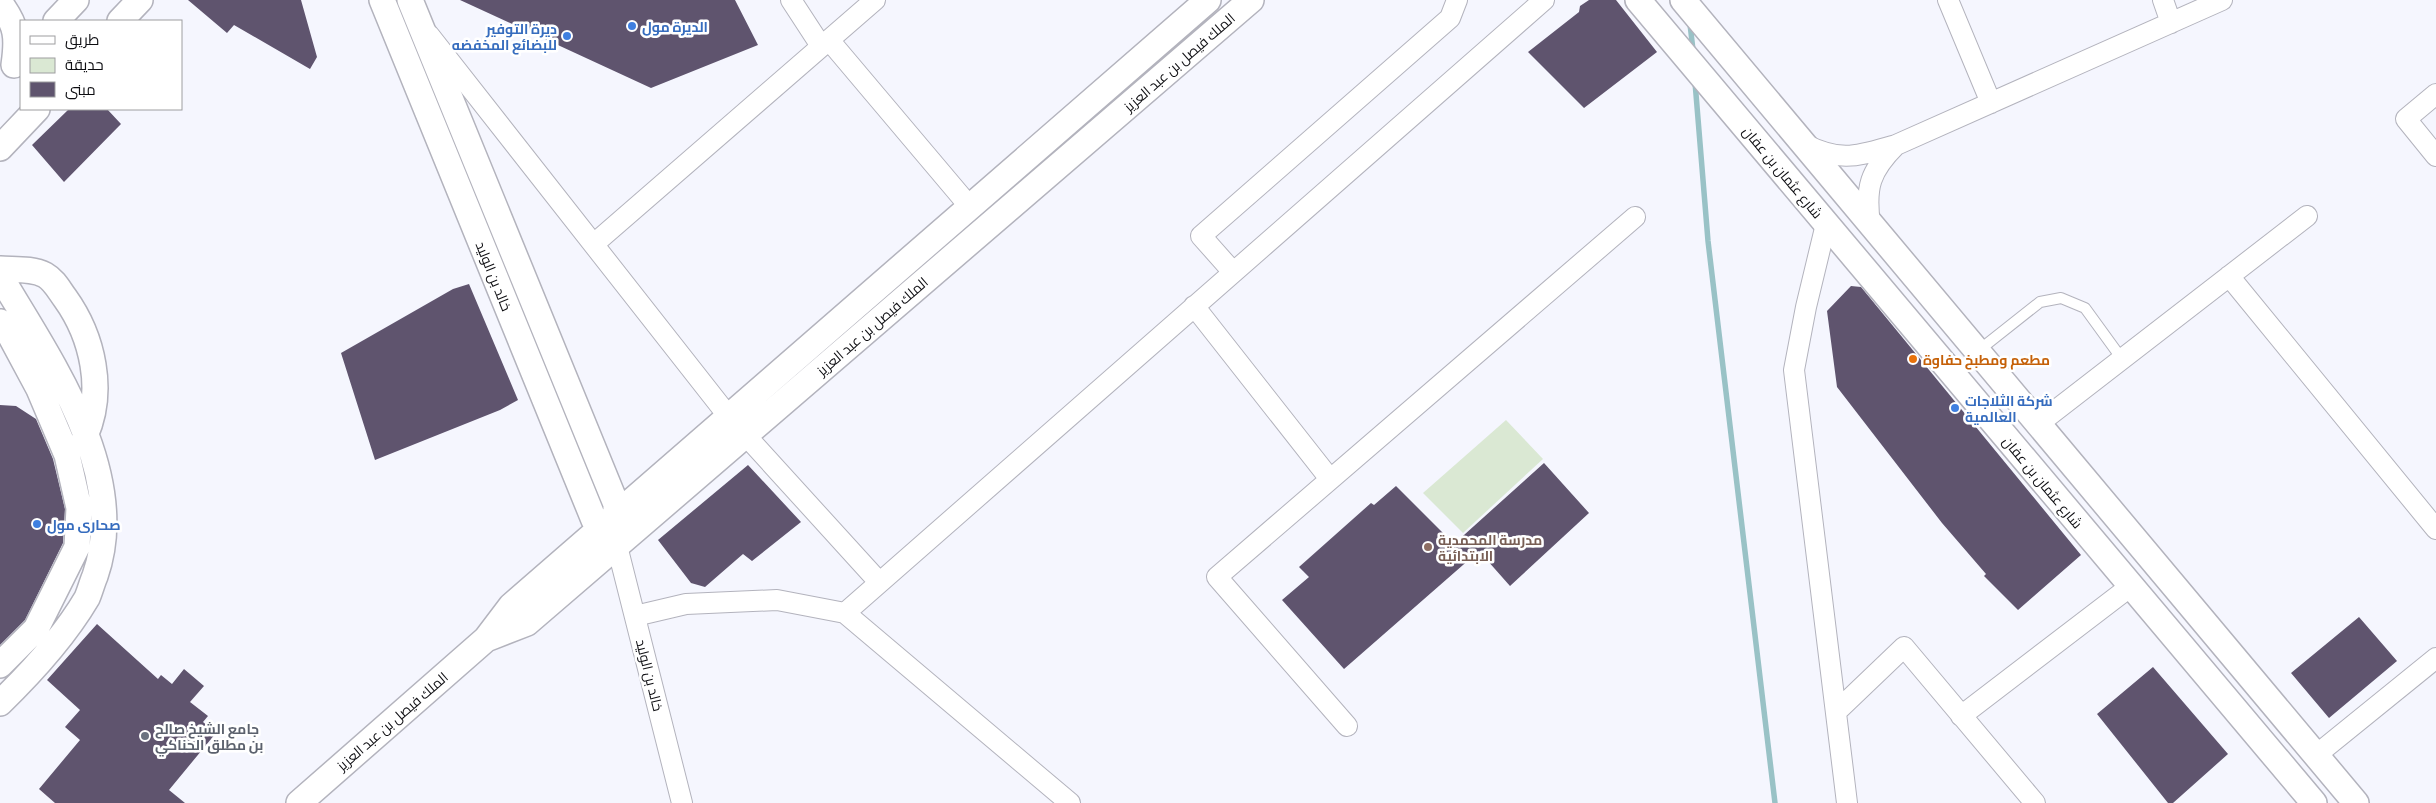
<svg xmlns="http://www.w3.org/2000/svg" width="2436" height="803" font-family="Manrope,Cairo,sans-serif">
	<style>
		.green { fill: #dae8d3 }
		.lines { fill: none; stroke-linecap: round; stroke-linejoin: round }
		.stream { stroke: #99c2c6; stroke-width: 5.5 }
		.building { fill: #5f546e }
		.service-casing { stroke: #b3b3bd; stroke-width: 12 }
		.minor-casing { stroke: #b3b3bd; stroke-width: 22 }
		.tertiary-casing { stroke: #b3b3bd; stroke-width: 28 }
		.service { stroke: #fff; stroke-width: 10 }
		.minor { stroke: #fff; stroke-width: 20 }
		.tertiary { stroke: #fff; stroke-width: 25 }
		.shop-dot { fill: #3f7fe0; stroke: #fff; stroke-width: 2 }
		.food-dot { fill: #e8710a; stroke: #fff; stroke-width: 2 }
		.education-dot { fill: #8d6e63; stroke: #fff; stroke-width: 2 }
		.worship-dot { fill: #6b7280; stroke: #fff; stroke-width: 2 }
		.labels { text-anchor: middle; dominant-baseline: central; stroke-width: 5; stroke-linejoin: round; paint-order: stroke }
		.shop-label { font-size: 14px; font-weight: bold; fill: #366cbe; stroke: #fff; text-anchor: start }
		.street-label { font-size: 14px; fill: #0d0d11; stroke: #fff }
		.food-label { font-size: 14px; font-weight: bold; fill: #c56008; stroke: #fff; text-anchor: start }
		.education-label { font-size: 14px; font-weight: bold; fill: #785e54; stroke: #fff; text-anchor: start }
		.worship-label { font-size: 14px; font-weight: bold; fill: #5b616d; stroke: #fff; text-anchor: start }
	</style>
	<rect width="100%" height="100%" fill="#f5f6fe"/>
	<!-- green -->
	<path class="green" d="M1506,420L1543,459L1463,533L1423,493Z"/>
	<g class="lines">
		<!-- stream -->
		<path class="stream" d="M1690,24L1693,50
			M1695,82L1708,241L1775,803"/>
	</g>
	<!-- building -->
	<path class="building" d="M188,0H301L317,57L310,69L234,25L227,33Z
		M460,0H735L758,45L651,88Z
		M1589,0H1616L1657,52L1584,108L1528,52L1579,12L1580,6Z
		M69,109H107L121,124L64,182L32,145Z
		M469,284L518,400L500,410L375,460L341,353L453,289Z
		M1851,286L1861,287L2081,555L2018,610L1984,576L1986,574L1942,523L1837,387L1827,311Z
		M0,405L16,406L36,419L53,459L65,509L63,543L25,620L0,645Z
		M1544,463L1589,513L1510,586L1479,551L1344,669L1282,600L1309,577L1299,567L1371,503L1374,505L1396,486L1454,544Z
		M748,465L801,522L752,561L743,554L705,587L691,583L658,540Z
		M2359,617L2397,661L2329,718L2291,673Z
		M97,624L158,679L161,675L172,684L184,669L204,686L190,702L208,716L203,722L216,733L169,790L185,803H55L39,789L80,740L65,727L80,710L47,680Z
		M2153,667L2228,754L2173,803H2168L2097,714Z"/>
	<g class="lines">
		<!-- service casing -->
		<g class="service-casing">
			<path id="service" d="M1978,351L2040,302L2061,298L2085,308L2122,359"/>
		</g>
		<!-- minor casing -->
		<g class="minor-casing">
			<path id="minor" d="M791,0L821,46
				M1948,0L1991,103
				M2163,0L2171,23
				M429,35L729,417L879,582
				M829,40L970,207
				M2436,94L2406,119L2436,156
				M1804,144C1842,163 1857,156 1896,145C1870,171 1865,187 1870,224
				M1896,145L2222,0
				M1826,224L1806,307L1794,370L1847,803
				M595,243L875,0
				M1233,272L1201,236L1450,18L1457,0
				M2229,276L2436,529
				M1194,306L1330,479
				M2038,424L2307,216
				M617,546L682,803
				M845,613L1070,803
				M635,616L686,604L777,600L845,613L1544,0
				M1836,712L1904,647L2035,803
				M1961,716L2131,586
				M1347,726L1217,577L1635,217
				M2315,756L2436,658"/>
		</g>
		<!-- tertiary casing -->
		<g class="tertiary-casing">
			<path id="tertiary" d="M382,0L594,520L611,540
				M410,0L616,504V529
				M1638,0L2314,803
				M1683,0L2356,803
				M0,3C17,26 18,37 14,65
				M56,21L76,0
				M120,21L140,0
				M0,148L37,109
				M0,269C15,270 32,268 45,275C54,280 59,290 65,298C93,337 105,391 85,436
				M0,276C50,360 131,474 95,576C92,583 90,591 87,598C64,637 32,672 0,703
				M0,322L10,335L39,389L67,455L79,508L77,547L36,629L0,665
				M486,639L527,623L1251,0
				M299,803L486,639L511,606L1208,0"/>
		</g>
		<!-- service -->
		<use href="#service" class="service"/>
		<!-- minor -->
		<use href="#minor" class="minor"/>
		<!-- tertiary -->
		<use href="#tertiary" class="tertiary"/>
	</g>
	<!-- markers -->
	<g class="shop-dot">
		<circle cx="632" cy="26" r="5"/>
		<circle cx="567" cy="36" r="5"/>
		<circle cx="1955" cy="408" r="5"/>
		<circle cx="37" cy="524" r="5"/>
	</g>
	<circle class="food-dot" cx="1913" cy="359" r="5"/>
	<circle class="education-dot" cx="1428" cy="547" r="5"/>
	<circle class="worship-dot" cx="145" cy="736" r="5"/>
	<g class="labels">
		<!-- shop labels -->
		<g class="shop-label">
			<text x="642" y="26">الديرة مول</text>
			<text x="557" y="28" text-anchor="end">ديرة التوفير<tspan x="557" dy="16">للبضائع المخفضه</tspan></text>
			<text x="1965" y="400">شركة الثلاجات<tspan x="1965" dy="16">العالمية</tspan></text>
			<text x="47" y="524">صحارى مول</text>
		</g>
		<!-- street labels -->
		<g class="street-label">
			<text transform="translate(1179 62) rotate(-41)">الملك فيصل بن عبد العزيز</text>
			<text transform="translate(1783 172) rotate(50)">شارع عثمان بن عفان</text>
			<text transform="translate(494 276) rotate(68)">خالد بن الوليد</text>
			<text transform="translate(872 326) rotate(-41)">الملك فيصل بن عبد العزيز</text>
			<text transform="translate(2043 482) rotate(50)">شارع عثمان بن عفان</text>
			<text transform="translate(650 675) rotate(76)">خالد بن الوليد</text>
			<text transform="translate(392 721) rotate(-41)">الملك فيصل بن عبد العزيز</text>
		</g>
		<!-- food labels -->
		<g class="food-label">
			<text x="1923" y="359">مطعم ومطبخ حفاوة</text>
		</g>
		<!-- education labels -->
		<g class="education-label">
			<text x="1438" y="539">مدرسة المحمدية<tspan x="1438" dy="16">الابتدائية</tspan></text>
		</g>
		<!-- worship labels -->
		<g class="worship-label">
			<text x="155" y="728">جامع الشيخ صالح<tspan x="155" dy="16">بن مطلق الحناكي</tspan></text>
		</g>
	</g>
	<!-- legend -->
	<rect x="20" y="20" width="162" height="90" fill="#ffffff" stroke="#9e9ea0"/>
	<rect x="30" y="36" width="25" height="8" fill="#ffffff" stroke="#9e9ea0"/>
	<text x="65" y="45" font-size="15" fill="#0d0d11">طريق</text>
	<rect x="30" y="58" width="25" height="15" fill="#dae8d3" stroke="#9e9ea0"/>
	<text x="65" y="70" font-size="15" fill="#0d0d11">حديقة</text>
	<rect x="30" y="82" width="25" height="15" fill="#5f546e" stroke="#9e9ea0"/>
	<text x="65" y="95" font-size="15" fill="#0d0d11">مبنى</text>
</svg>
